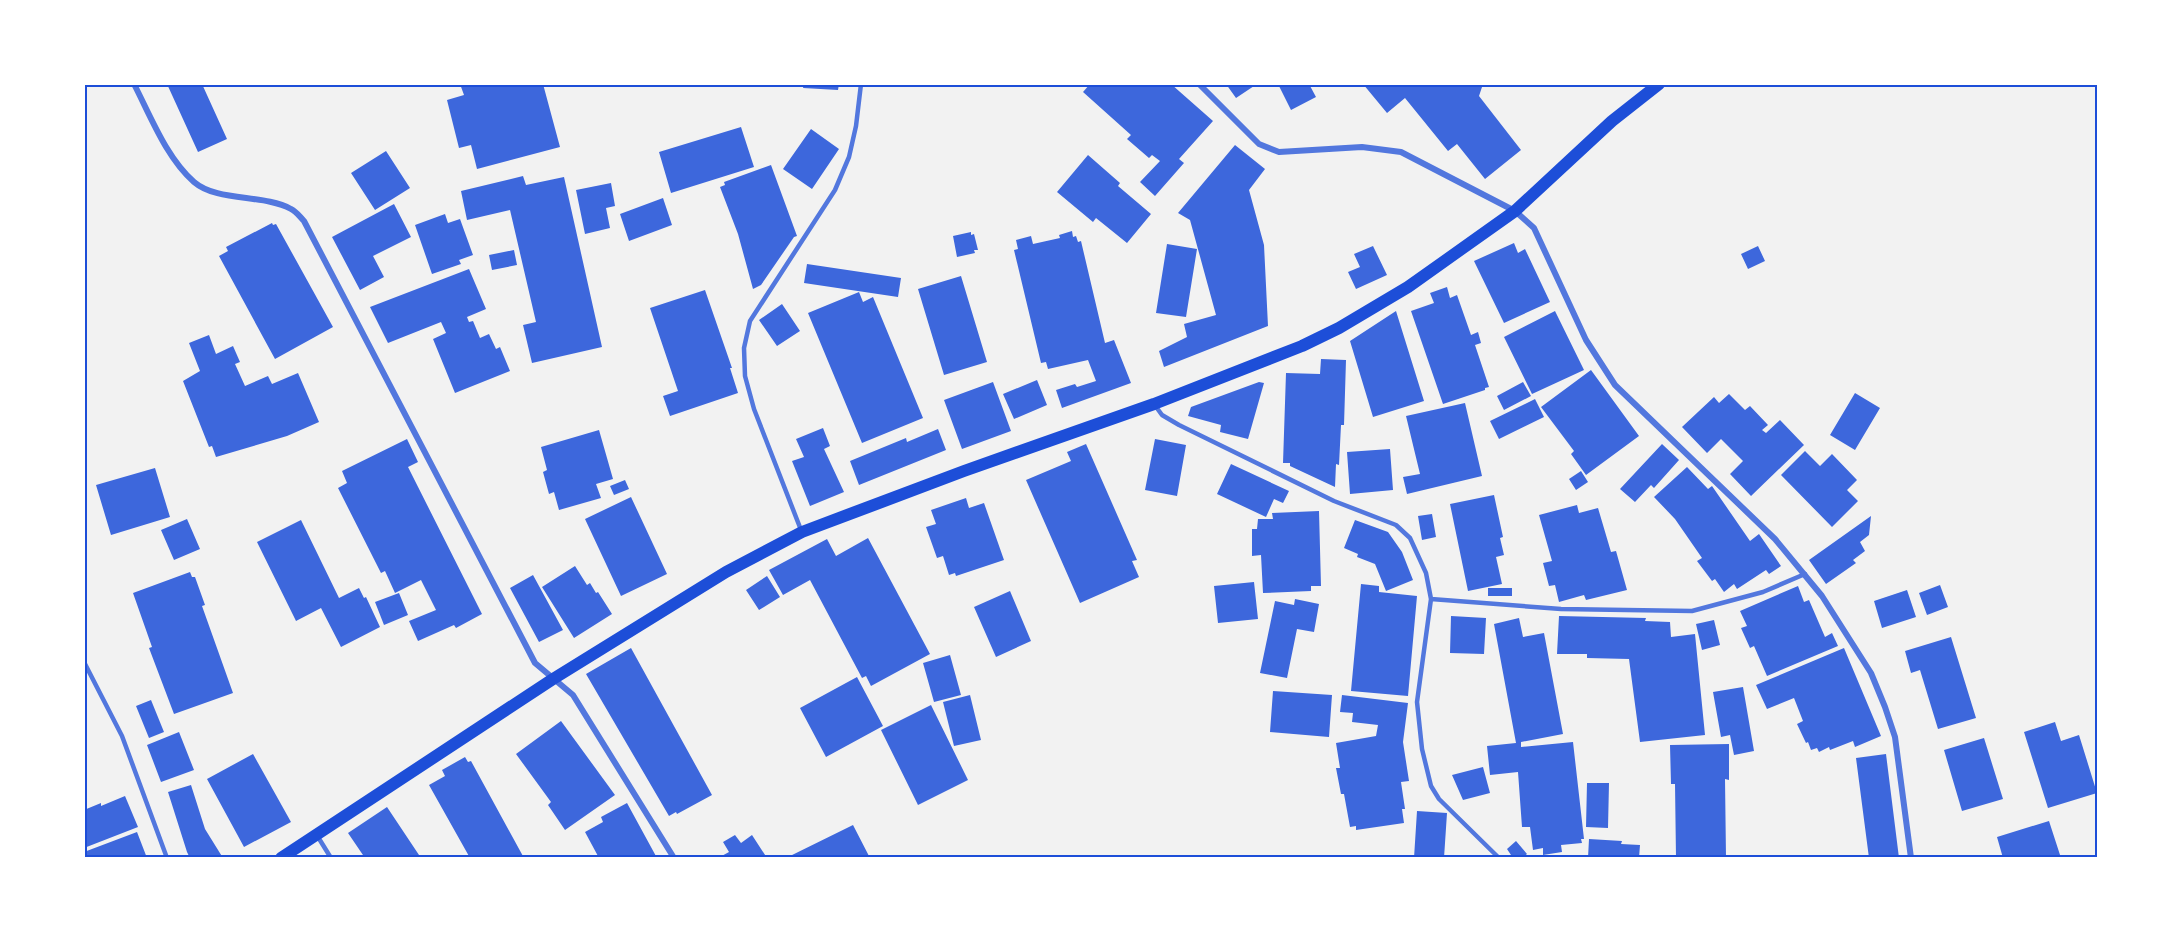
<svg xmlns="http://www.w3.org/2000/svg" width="2181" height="942" font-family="Commissioner,sans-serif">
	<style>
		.building { fill: #3d67dc }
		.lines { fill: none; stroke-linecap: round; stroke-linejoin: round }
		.service { stroke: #5277de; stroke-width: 4.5 }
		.minor { stroke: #5277de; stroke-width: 6 }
		.secondary { stroke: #1d4ed8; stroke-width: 12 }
		.neatline { fill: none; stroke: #1d4ed8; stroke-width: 2 }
	</style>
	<rect width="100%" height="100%" fill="#f2f2f2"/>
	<!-- building -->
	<path class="building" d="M167,84H202L227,139L198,152Z
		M460,84H543L560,147L477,169L471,145L459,148L447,100L464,95Z
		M804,84H839L838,90L803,88Z
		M1090,84H1171L1213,121L1179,159L1184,163L1155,196L1140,182L1160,161L1152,155L1149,158L1127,139L1131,135L1083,92Z
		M1226,84H1257L1236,98Z
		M1278,84H1309L1316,97L1291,110Z
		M1363,84H1483L1479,96L1521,150L1485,179L1457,144L1448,151L1405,98L1387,113Z
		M741,127L754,167L671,193L659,152Z
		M811,129L839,149L812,189L783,169Z
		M1235,145L1265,169L1249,190L1264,245L1268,326L1164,367L1159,351L1187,337L1184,324L1216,315L1190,220L1178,213Z
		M386,151L410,188L375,210L351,173Z
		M1088,155L1120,183L1118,186L1151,214L1127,243L1096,218L1093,222L1057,192Z
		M771,165L797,236L794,237L761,285L753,289L738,234L720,187L725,185L724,182Z
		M523,176L526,185L564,177L602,347L532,363L523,325L536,322L510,210L467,220L461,191Z
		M611,183L615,206L606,208L610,228L585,234L576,190Z
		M663,198L672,225L629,241L620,214Z
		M394,204L411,237L373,256L384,277L360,290L332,237Z
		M445,214L448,223L460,219L473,255L459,260L461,264L432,274L415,225Z
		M272,223L273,225L276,224L333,327L275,359L219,256L228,251L226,247Z
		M1072,231L1073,237L1076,236L1078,242L1081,241L1105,343L1114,340L1131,383L1062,408L1056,390L1075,384L1077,387L1096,381L1088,360L1048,369L1046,362L1041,363L1014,250L1018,249L1016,240L1031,236L1033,244L1060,238L1059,235Z
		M971,232V235L974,234L978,250H974L975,253L957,257L953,236Z
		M1514,243L1518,253L1525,249L1550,302L1504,323L1474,261Z
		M1167,244L1197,249L1186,317L1156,313Z
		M1373,246L1387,275L1356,289L1348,272L1360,267L1354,254Z
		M1758,246L1765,261L1748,269L1741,254Z
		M514,250L517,265L492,270L489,255Z
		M807,264L901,278L898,297L804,283Z
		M469,269L486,309L467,317L469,322L473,321L480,338L489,334L496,349L500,347L510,371L455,393L433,339L446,333L441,322L388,343L370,307Z
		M961,276L987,362L944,375L918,289Z
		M1447,287L1450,298L1457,295L1471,335L1478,332L1481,343L1475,345L1489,387L1485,388V390L1443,404L1411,311L1434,303L1430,293Z
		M705,290L732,368H730L738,393L670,416L663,396L678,391L650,308Z
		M859,292L863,302L873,297L923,418L862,443L808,313Z
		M782,304L800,331L777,346L759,320Z
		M1396,311L1424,401L1373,417L1350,341Z
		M1555,311L1584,370L1532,394L1504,337Z
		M209,335L216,354L233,346L240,362L235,364L245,386L268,376L272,384L298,373L319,422L287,436L216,457L212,446L209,447L183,381L200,371L189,343Z
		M1321,359L1346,360L1344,425H1341L1339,465L1336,464L1335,487L1290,466V463H1283L1286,373L1320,374Z
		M1591,370L1639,436L1586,475L1571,454L1574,451L1541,407Z
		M1037,380L1047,405L1014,419L1003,394Z
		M993,382L1011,431L962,449L944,400Z
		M1259,382L1264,383L1248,439L1220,432L1221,425L1188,416L1191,407Z
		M1523,382L1531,396L1504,410L1497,396Z
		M1855,393L1880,408L1855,450L1830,435Z
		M1729,394L1745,410L1750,406L1768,425L1762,430L1766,433L1780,420L1804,445L1751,496L1730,474L1743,461L1721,439L1707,453L1682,427L1714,397L1719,403Z
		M1535,399L1544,417L1499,439L1490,421Z
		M1465,403L1482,476L1407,494L1403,477L1420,474L1406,416Z
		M823,428L830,446L824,449L844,492L810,506L792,461L804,457L796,439Z
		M938,429L946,450L859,485L850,461L906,438L907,442Z
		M599,430L613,479L596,484L601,498L559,510L554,492L549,494L543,472L547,470L541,447Z
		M407,439L418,462L408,467L482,614L456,628L454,625L418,641L409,621L436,610L421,580L395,593L385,571L381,573L338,488L347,483L342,471Z
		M1155,439L1186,445L1177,496L1145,490Z
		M1086,444L1137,560L1132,561L1139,577L1080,603L1026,480L1071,461L1067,452Z
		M1662,444L1679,460L1654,488L1651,485L1635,502L1620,489Z
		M1390,449L1393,490L1350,494L1347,452Z
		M1805,451L1820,466L1832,454L1857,480L1847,490L1858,501L1832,527L1781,475Z
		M1231,464L1289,491L1283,503L1274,499L1266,517L1217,494Z
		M1687,467L1708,489L1712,486L1750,541L1759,534L1781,566L1769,574L1766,570L1737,589L1734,584L1724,592L1715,579L1712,581L1697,561L1702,558L1675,519L1654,497Z
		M155,468L170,517L111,535L96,485Z
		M1581,471L1588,482L1576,490L1569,479Z
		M625,480L629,489L614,495L610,486Z
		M1494,495L1503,537L1500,538L1504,555L1496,557L1502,584L1468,591L1450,504Z
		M631,497L667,574L621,596L585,519Z
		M966,498L969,508L984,503L1004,560L956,576L955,573L949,575L943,556L937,558L926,527L936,524L931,510Z
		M1577,505L1579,513L1598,508L1611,552L1616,551L1627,590L1586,600L1584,595L1559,602L1555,585L1549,586L1543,563L1552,561L1539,515Z
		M1319,511L1321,586H1311V591L1263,593L1261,555L1252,556V529H1257L1258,519H1273L1272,513Z
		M1432,514L1436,537L1422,540L1418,516Z
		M1871,516L1869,535L1860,542L1865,551L1853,560L1856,563L1826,584L1809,560Z
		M187,519L200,549L174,560L161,530Z
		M301,520L339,598L359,588L364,598L366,597L380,627L341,647L321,608L296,621L257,542Z
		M1355,520L1388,532L1402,552L1413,580L1386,591L1375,564L1357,557L1358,554L1344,548Z
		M868,538L930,654L871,686L866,676L862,678L810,580L783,595L769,570L827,539L836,556Z
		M575,566L587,585L590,583L596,593L598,592L612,614L574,638L542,587Z
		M190,572L192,577H195L205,605L202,606L233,693L174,714L149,648L152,647L133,593Z
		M533,575L563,630L539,642L510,588Z
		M767,576L780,597L759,610L746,590Z
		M1254,582L1258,619L1218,623L1214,586Z
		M1361,584L1379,586V592L1417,596L1408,696L1351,691Z
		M1940,585L1948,607L1927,615L1919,593Z
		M1798,586L1804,602L1809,600L1825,637L1832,633L1838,646L1767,676L1754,646L1750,648L1741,628L1747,626L1740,611Z
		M1488,588H1512V596H1488Z
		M1907,590L1916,617L1882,628L1874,601Z
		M1010,591L1031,641L996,657L974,607Z
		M399,593L408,615L384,625L375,602Z
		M1295,599L1319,604L1314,632L1297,629L1287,678L1260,673L1275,601L1294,605Z
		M1451,616L1486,618L1484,654L1450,653Z
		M1559,616L1646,618L1645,621L1670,622L1671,637L1695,634L1705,735L1640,742L1629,659L1587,658V654H1557Z
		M1519,618L1523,637L1544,633L1563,734L1521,742V747L1573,742L1584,839H1581L1582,843L1561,845L1562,852L1543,855V848L1533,850L1530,827H1522L1518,772L1490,775L1487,746L1516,743L1494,624Z
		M1714,620L1720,645L1702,650L1696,624Z
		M1951,637L1976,718L1938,729L1920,670L1911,673L1905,651Z
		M631,648L712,795L677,814L676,812L669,816L586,674Z
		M1844,648L1881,736L1855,747L1853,741L1830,750L1829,747L1819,752L1817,748L1811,750L1808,742L1806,743L1797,724L1803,721L1794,698L1767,709L1756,685Z
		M950,655L961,695L934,702L923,663Z
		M857,677L883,726L826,757L800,708Z
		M1743,687L1754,751L1734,755L1730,735L1721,737L1713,692Z
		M1273,691L1332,695L1329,737L1270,732Z
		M970,695L981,740L954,746L943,702Z
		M1342,695L1408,703L1403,742L1409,781L1401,782L1405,809H1402L1404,823L1356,830V826L1350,827L1344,794H1341L1336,768H1340L1336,743L1376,736L1378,725L1352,722L1353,713L1340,712Z
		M151,700L164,732L149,738L136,706Z
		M931,705L968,780L918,805L881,730Z
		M561,721L615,795L565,830L548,805L551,802L516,754Z
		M2055,722L2061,741L2079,735L2097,793L2048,808L2024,732Z
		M179,732L194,770L161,782L147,745Z
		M1984,738L2003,799L1962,811L1944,750Z
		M1729,744V780L1725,779L1726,858H1676L1675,784H1671L1670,745Z
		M253,754L291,822L244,847L207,779Z
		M1886,754L1899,858H1869L1856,758Z
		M465,757L468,762L471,761L524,858H470L429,785L445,776L442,770Z
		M1483,767L1490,793L1463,800L1452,775Z
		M1587,783H1609L1608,828L1586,827Z
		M191,785L205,829L223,858H190L187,852L168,792Z
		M125,796L138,827L84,848V810L101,803V806Z
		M627,803L657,858H599L585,832L603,822L601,817Z
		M387,807L421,858H365L348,833Z
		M1417,811L1447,813L1444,858H1414Z
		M2049,821L2061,858H2003L1997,837Z
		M853,825L870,858H786Z
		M137,832L147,858H84V852Z
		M735,835L741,843L752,835L767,858H718L729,852L723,842Z
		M1589,839L1622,841L1621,844L1640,845L1639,858H1588Z
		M1516,841L1527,854L1522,858H1513L1507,849Z"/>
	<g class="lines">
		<!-- service -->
		<path class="service" d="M1154,404L1162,415L1179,425L1334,501L1396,525L1410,538L1426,573L1431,599L1417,702L1422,749L1431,786L1439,799L1499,858
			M801,530L754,409L745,376L744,348L750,321L835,190L849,157L856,126L861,84
			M1431,599L1561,609L1692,611L1763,592L1805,574
			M84,662L122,736L167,858
			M318,837L331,858"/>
		<!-- minor -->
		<path class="minor" d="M134,84C151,117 166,157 194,182C217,202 264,194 291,209C296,211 300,217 304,221L535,663L573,695L674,858
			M1199,84L1259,144L1279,152L1362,147L1401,152L1515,211L1534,228L1586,340L1615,385L1775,539L1822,596L1871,673L1885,707L1895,737L1911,858"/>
		<!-- secondary -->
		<path class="secondary" d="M281,858L553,679L726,572L802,532L964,471L1154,404L1302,346L1339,328L1408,287L1515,211L1612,121L1659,84"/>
	</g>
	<!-- border -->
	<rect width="2181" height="942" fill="none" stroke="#ffffff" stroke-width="171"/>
	<rect x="86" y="86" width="2010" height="770" class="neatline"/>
</svg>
